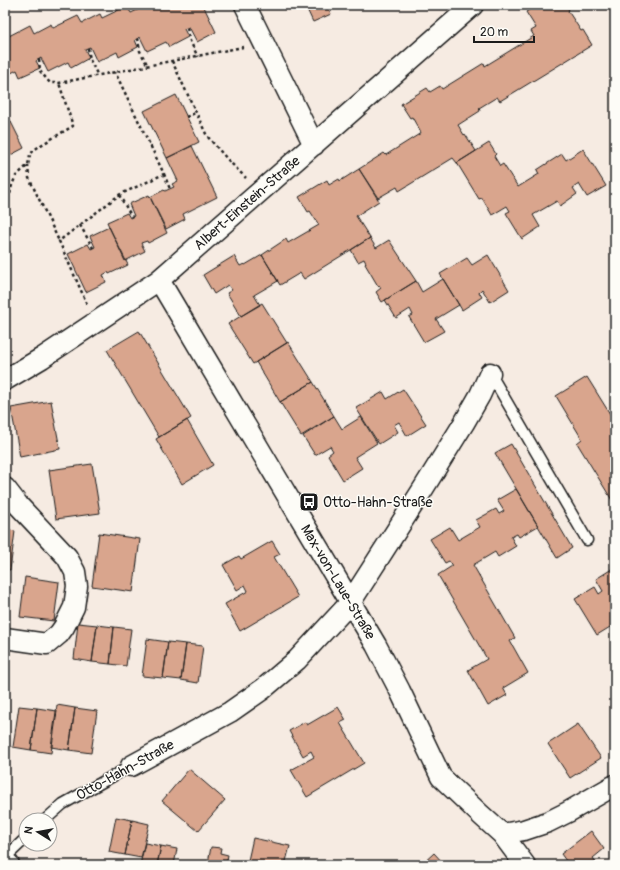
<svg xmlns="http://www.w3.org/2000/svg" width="620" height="870" font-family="Pangolin,sans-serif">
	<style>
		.building { fill: #d9a58d; stroke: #1c1c1c }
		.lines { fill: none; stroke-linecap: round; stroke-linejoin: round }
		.lane-casing { stroke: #1c1c1c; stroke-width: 13 }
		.street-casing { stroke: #1c1c1c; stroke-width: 23 }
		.secondary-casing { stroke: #1c1c1c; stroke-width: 25 }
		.path { stroke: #1c1c1c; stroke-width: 2.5; stroke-dasharray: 3 3; stroke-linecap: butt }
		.lane { stroke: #fdfcf7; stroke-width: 10 }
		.street { stroke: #fdfcf7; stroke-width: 20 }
		.secondary { stroke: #fdfcf7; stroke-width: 22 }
		.labels { text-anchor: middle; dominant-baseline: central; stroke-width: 3; stroke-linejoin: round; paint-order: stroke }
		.street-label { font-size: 14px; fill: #1c1c1c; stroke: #fdfcf7 }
		.poi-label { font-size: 14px; fill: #1c1c1c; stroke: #fdfcf7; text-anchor: start }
	</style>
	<rect width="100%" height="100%" fill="#f6ebe2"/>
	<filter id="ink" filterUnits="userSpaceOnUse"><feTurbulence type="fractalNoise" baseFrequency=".025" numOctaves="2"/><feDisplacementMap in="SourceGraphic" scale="8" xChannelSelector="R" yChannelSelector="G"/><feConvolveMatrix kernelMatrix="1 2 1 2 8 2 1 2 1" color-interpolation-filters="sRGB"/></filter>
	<g filter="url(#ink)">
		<!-- building -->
		<path class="building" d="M148,5H149L151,8L158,5H203L216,32L197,42L189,27L184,29L188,37L169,47L166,42L147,51L140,37L135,40L138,47L119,57L117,52L97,62L90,47L85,49L89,58L71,68L68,62L48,72L41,58L36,61L40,68L20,77L17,70L5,76V38L30,25L34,33L51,24L53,28L78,16L82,23L100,14L102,18L127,6L131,13Z
			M305,5H327L331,14L313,22Z
			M536,5H566L569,10L568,11L581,31L583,30L592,45L500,101L497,97L479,108L480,111L458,125L464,135L465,134L476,151L457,163L453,158L399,191L397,187L378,198L359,169L384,153L386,155L421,133L412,117L410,118L401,104L427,88L430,92L440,86L442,89L484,63L485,66L534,36L531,31L536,28L526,12Z
			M176,95L199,142L167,158L144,111Z
			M5,110L24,148L5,158Z
			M489,143L496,154L494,156L500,166L503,164L518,187L539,174L537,170L562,154L566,160L583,149L606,186L587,197L579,184L573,188L577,194L560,206L557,201L533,215L540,227L522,239L506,213L510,211L507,206L492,215L482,198L479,199L457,163Z
			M192,146L217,197L183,214L185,219L166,229L150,197L164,190L165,191L174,187L172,184L178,181L167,158Z
			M359,169L379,201L356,216L370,238L304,279L300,273L280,285L262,255L286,239L288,243L319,225L310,211L308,212L299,197L327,180L329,185L339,179L340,181Z
			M149,195L167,233L148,243L147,241L141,243L145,251L125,261L107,222L127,213L130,218L134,216L129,204Z
			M109,227L128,265L109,274L108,272L103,275L106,282L86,292L68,254L88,244L91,249L95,247L90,236Z
			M370,238L376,248L389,240L416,281L382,302L376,292L381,288L379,285L378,286L365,264L366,263L364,259L358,262L351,250Z
			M262,255L278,281L254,295L260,305L241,316L227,293L232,290L228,285L214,294L203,275L234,256L240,266L244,264L245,265Z
			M488,255L509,290L490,302L482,289L479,292L482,297L462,310L440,274L467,258L472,265Z
			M443,279L459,305L436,319L444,331L424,342L409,317L413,315L410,309L396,318L385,300L416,281L422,292Z
			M262,303L287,343L253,364L228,324Z
			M139,331L191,418L159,437L107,350Z
			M288,342L313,382L280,402L256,362Z
			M587,377L615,422L609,426L615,436V505L577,443L582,439L556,396Z
			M313,382L334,416L301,436L280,402Z
			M403,389L426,424L407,436L399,422L394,425L398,432L379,444L356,408L383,392L387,399Z
			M51,401L60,449L20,457L11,408Z
			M334,416L342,429L361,417L377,443L355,457L362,468L343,480L328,455L333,451L330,446L315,455L303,436Z
			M187,420L213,465L182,484L156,439Z
			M511,444L572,548L557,558L495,453Z
			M92,464L100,513L56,519L49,470Z
			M516,489L538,526L519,537L517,534L511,537L516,546L498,557L495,552L473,565L515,638L510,641L528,673L503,688L507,695L488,706L468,670L487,659L438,575L452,566L449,561L445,563L430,539L450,527L458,540L480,527L476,520L496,509L499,514L504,511L497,500Z
			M5,529L15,531L10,570L5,569Z
			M99,533L140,539L133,592L92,586Z
			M272,541L280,554L274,557L298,597L240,631L225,604L248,591L245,585L237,590L223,565L239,556L241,559Z
			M615,567V614L611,617L615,624L597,635L575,599L595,587L599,594L603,591L596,579Z
			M25,577L59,582L54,621L20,617Z
			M78,623L97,625L92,662L74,659Z
			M97,625L114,627L110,664L92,662Z
			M114,627L131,629L126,666L110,664Z
			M147,639L168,642L163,678L142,676Z
			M168,642L186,644L181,680L163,678Z
			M186,644L203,646L198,683L181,680Z
			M5,658H9L5,691Z
			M57,705L75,708L69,750L51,747Z
			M19,706L37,708L31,750L13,747Z
			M338,707L346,720L340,723L364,763L307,797L291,770L314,757L311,751L303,756L289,731L305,722L307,725Z
			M37,708L57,711L51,753L31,750Z
			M75,708L97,711L91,753L69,750Z
			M578,724L601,758L570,778L548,744Z
			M189,769L225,800L198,831L162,801Z
			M116,817L132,820L125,855L109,852Z
			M132,820L149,824L141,858L125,855Z
			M591,831L604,849L593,858L598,865H569L561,854Z
			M253,838L290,846L285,865H247Z
			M145,843L161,846L157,865H140Z
			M161,846L177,849L174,865H157Z
			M211,847L221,848L220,853L228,855L226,865H217L208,863Z
			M434,853L445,865H421Z"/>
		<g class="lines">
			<!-- lane casing -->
			<g class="lane-casing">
				<path id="lane" d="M490,373L587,540
					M45,820L63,804L131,766
					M5,858L26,838"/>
			</g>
			<!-- street casing -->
			<g class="street-casing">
				<path id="street" d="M245,5L314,145
					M159,280L376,645L400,691L441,777L481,815L502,834L525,865
					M5,380L42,358L159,280L473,5
					M5,488L19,506L67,557L75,572L77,586L74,607L64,627L59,634L47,644L5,638
					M131,766L230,712L263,689L297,660L350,603L423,489L464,423L480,395L490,373
					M502,834L524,830L548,822L568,812L615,785"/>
			</g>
			<!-- secondary casing -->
			<g class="secondary-casing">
				<path id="secondary" d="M5,863L8,865"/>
			</g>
			<!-- path -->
			<path class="path" d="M187,28L190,41L198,57
				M138,38L140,51L148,66
				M88,48L90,60L98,76
				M39,59L40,71L50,83H59L243,47
				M172,61L207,136L228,160L246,178
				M186,117L195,113
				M28,165L29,178L59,241
				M164,174L170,189
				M119,195L132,217
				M5,197L10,194L12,185L16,176L28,165L30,155L34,150L41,145L73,126L59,83
				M80,225L93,248
				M87,304L59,241L80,225L119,195L164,174L115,72"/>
			<!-- lane -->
			<use href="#lane" class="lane"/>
			<!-- street -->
			<use href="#street" class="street"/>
			<!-- secondary -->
			<use href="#secondary" class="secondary"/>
		</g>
	</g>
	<!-- icons -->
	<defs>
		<g id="bus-square" transform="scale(1)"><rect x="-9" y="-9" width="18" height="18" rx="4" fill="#1c1c1c" stroke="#fdfcf7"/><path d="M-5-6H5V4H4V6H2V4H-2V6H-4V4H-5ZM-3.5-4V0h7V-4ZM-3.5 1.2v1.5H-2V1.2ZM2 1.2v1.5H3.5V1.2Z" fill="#fff"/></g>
	</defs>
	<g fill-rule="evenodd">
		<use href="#bus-square" x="309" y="502"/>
	</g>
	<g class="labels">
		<!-- street labels -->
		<g class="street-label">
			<text transform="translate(247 203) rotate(-41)">Albert-Einstein-Straße</text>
			<text transform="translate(338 582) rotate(59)">Max-von-Laue-Straße</text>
			<text transform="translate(125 770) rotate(-29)">Otto-Hahn-Straße</text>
		</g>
		<!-- poi labels -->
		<g class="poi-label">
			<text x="323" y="502">Otto-Hahn-Straße</text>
		</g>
	</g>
	<!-- margin -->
	<rect width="620" height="870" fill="none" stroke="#fdfcf7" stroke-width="20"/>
	<rect x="10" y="10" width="600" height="850" fill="none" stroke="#1c1c1c" stroke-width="1.5" filter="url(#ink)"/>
	<!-- north arrow -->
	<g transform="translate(38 832) rotate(281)"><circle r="19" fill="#fdfcf7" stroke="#a3a29f"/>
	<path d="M0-3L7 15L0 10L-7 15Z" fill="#1c1c1c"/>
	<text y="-6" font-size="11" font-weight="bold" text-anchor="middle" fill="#1c1c1c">N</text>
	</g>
	<!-- scale -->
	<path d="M474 36v6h60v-6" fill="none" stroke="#1c1c1c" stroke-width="2"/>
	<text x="480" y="36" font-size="12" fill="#1c1c1c" stroke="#fdfcf7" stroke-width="3" paint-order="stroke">20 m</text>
</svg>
